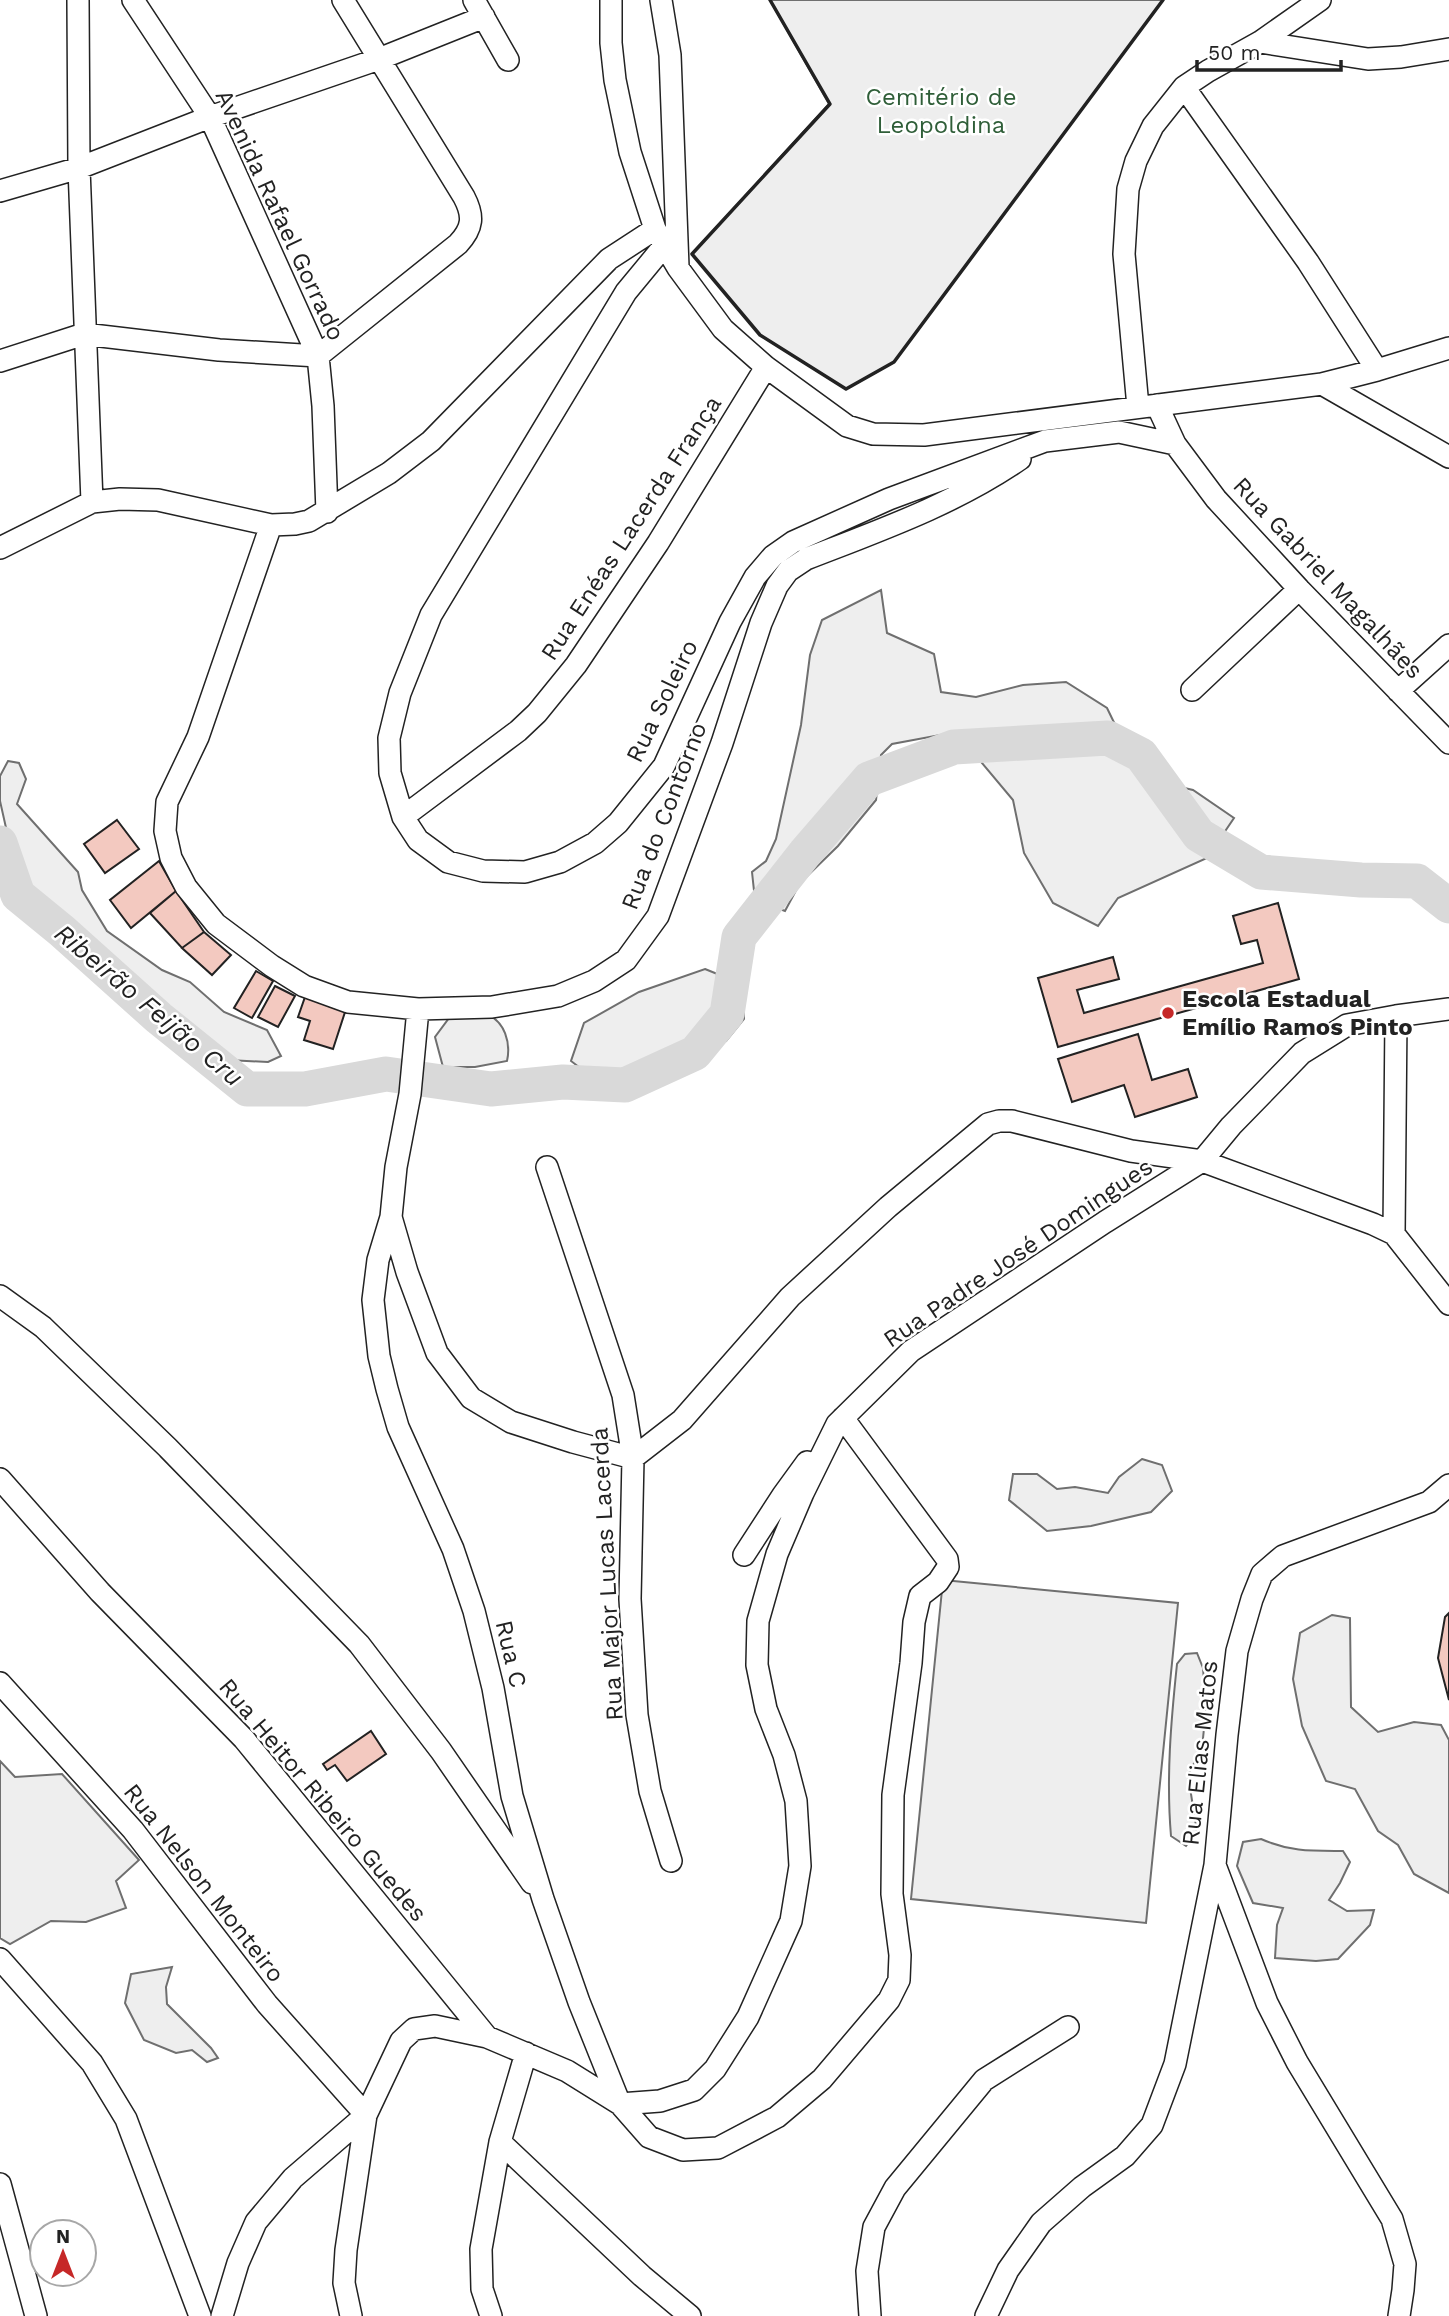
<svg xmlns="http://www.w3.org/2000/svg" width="1449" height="2316" font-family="'Work Sans',sans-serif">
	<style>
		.green { fill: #eee; stroke: #6f6f6f; stroke-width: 2 }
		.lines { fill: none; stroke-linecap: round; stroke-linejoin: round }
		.river { stroke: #d9d9d9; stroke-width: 35 }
		.building { fill: #f3c9c0; stroke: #222; stroke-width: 2 }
		.minor-casing { stroke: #222; stroke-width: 24 }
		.minor { stroke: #fff; stroke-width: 21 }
		.wall { stroke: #222; stroke-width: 3.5 }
		.poi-dot { fill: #c62828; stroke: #fff; stroke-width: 2.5 }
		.labels { text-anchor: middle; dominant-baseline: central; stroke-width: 5; stroke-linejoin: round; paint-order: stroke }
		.park-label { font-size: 24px; fill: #2f5e38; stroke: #fff }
		.street-label { font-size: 24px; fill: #222; stroke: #fff }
		.poi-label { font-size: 24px; font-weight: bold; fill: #222; stroke: #fff; text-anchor: start }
		.water-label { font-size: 26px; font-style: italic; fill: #222; stroke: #fff }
	</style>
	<rect width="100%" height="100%" fill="#fff"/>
	<!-- green -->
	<path class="green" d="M770,0H1163L894,362L846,389L760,335L692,254L829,104Z
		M881,590L887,633L934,654L941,692L976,697L1023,685L1066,682L1107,708L1141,778L1193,790L1234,818L1207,858L1118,898L1098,926L1053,903L1024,853L1013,800L956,732L892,744L881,755L876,800L838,846L800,883L785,911L755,900L752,872L766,861L776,839L801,725L810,655L822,620Z
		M8,761L19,763L26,779L17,804L78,872L82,890L107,931L162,970L190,982L224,1012L267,1030L281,1056L268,1062L228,1060L184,1027L29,890L15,868L0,801V776Z
		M705,969L742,984L744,1019L726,1041L681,1050L644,1064L614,1072L588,1074L571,1061L584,1023L639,992Z
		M452,1014C461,1014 477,1011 486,1014C505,1021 511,1043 507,1061L475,1067H443L435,1037Z
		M1142,1459L1162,1465L1172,1491L1151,1512L1091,1526L1047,1531L1009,1500L1013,1474H1037L1057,1489L1075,1487L1108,1493L1119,1477Z
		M943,1580L1178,1603L1146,1923L911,1899Z
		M1332,1615L1350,1618L1351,1707L1378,1732L1414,1722L1441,1725L1449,1740V1893L1414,1874L1398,1845L1378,1831L1355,1789L1326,1781L1302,1726L1293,1679L1300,1633Z
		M1197,1653L1203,1668L1206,1709L1202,1748L1188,1775L1197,1832L1186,1846L1171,1836C1166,1778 1171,1721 1177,1664L1185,1654Z
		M0,1761L15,1777L62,1774L139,1860L116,1881L126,1908L86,1922L51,1921L10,1944L0,1938Z
		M1261,1839C1291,1852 1311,1851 1343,1851L1350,1862L1340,1883L1329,1900L1347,1911L1374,1910L1370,1925L1338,1959L1316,1961L1275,1958L1277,1925L1283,1908L1253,1903L1237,1866L1243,1842Z
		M172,1967L166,1987L167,2004L211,2048L218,2058L207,2062L192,2050L176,2053L144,2040L125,2003L131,1974Z"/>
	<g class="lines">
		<!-- river -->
		<path class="river" d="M0,843L18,895L62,931L159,1018L247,1089H305L386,1074L491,1089L563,1082L625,1085L695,1053L727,1014L739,937L805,853L869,779L954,747L1108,738L1141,755L1199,835L1261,872L1361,880L1417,881L1449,906"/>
	</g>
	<!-- building -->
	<path class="building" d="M117,820L139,849L105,873L84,844Z
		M159,861L176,891L131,928L110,900Z
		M176,891L204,932L182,948L150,913Z
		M1278,903L1299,979L1058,1047L1038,978L1113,957L1119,979L1077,990L1084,1013L1263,963L1257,940L1241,944L1233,916Z
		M204,932L231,955L212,975L182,948Z
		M256,971L273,981L252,1018L234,1008Z
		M275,986L295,996L278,1027L258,1017Z
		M305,997L346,1009L333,1049L304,1040L310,1021L298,1017Z
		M1138,1034L1152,1080L1188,1069L1197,1097L1135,1117L1124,1085L1072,1102L1058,1059Z
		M1449,1613V1700L1438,1658L1445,1617Z
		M371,1731L386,1754L347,1781L335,1765L327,1770L323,1764Z"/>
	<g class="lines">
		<!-- minor casing -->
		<g class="minor-casing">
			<path id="minor" d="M78,0L79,168L92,502
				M133,0L210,117L318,356L323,406L327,512
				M474,0L508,60
				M611,0V43L615,80L630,152L655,229L678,268L723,329L766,367L847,426L873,434L924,435L1322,384L1377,370L1449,348
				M661,0L670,55L678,267
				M1260,42L1368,59L1401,57L1449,49
				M1184,87L1308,262L1377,370
				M0,191L79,168L210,117L379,59L484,17
				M664,246L626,292L431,615L400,693L389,738L390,773L403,817L418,840L448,862L483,871L525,872L560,862L595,843L618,823L664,766L730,622L755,577L773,556L793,542L889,499L1045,441L1119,432L1175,444
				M318,356L458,244C473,228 474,216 464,197L343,0
				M0,361L84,334L219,350L318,356
				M1322,384L1449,457
				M1157,405L1175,444L1216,499L1299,589L1449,743
				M1138,407L1124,254L1128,189L1136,161L1153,126L1184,87L1208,71L1260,42L1320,0
				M271,525L198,737L167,802L165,831L171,858L186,887L216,924L272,966L304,986L348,1002L418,1009L492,1007L558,996L594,981L626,960L658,916L722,743L761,623L777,586L788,571L806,559C878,531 955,504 1020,459
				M0,548L92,502L120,499L158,500L271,525L295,524L309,521L389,473L431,441L609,259L655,229
				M1192,690L1299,589
				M1398,691L1449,645
				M403,817L518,731L537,713L576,665L658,543L766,367
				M418,1009L410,1094L396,1167L391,1217L407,1272L437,1353L471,1398L511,1422L573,1442L633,1458L682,1420L790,1297L888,1207L988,1124L999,1121H1012L1131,1151L1202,1161L1373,1224L1394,1234L1449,1304
				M547,1167L623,1395L633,1458L630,1599L637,1715L650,1791L671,1861
				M391,1217L378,1260L373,1300L379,1356L387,1389L398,1427L453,1549L474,1611L493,1688L512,1796L543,1899L579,2002L620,2104L649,2137L683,2150L718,2148L777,2117L822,2079L889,2000L899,1980L900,1955L892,1894L893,1795L911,1663L914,1622L920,1596L938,1582L948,1567L947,1559L843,1418
				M1394,1234L1396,1016
				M0,1296L43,1327L168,1448L359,1644L441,1751L532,1883
				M0,1479L100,1592L244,1739L487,2037
				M744,1555L783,1495L807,1462
				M0,1683L133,1830L267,2004L366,2115L346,2250L344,2283L351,2316
				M0,1959L92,2063L126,2119L200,2316
				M500,2142L642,2276L690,2316
				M0,2184L36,2316
				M222,2316L238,2263L256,2222L293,2178L366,2115L401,2041L414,2029L435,2026L487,2037L567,2071L620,2104L660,2101L694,2090L715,2069L748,2017L791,1921L800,1866L796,1801L784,1755L766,1709L757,1665L758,1621L777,1554L803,1493L837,1424L911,1351L1105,1222L1202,1161L1231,1126L1302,1053L1347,1025L1396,1016L1449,1009
				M491,2316L482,2289L481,2249L500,2142L526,2053
				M870,2316L867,2271L874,2227L895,2188L984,2080L1068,2027
				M986,2316L1008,2270L1041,2223L1082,2187L1125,2156L1152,2125L1175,2064L1215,1865
				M1399,2316L1403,2290L1405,2264L1392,2219L1297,2062L1267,2003L1215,1865L1227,1735L1237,1651L1252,1599L1262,1574L1283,1556L1429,1502L1449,1485"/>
		</g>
		<!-- minor -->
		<use href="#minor" class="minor"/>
		<!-- wall -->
		<path class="wall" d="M770,0L830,104L692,254L760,335L846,389L894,362L1163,0"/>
	</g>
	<!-- markers -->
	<circle class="poi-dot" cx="1168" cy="1013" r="7"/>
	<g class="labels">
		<!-- park labels -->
		<g class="park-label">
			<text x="941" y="97">Cemitério de<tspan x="941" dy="28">Leopoldina</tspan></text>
		</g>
		<!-- street labels -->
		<g class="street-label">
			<text transform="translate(280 215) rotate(65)">Avenida Rafael Gorrado</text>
			<text transform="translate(631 528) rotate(-57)">Rua Enéas Lacerda França</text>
			<text transform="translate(1328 578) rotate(47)">Rua Gabriel Magalhães</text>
			<text transform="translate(662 701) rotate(-64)">Rua Soleiro</text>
			<text transform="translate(664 816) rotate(-69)">Rua do Contorno</text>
			<text transform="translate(1018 1253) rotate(-34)">Rua Padre José Domingues</text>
			<text transform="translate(607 1574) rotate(-93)">Rua Major Lucas Lacerda</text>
			<text transform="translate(511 1654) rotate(77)">Rua C</text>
			<text transform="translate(1200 1753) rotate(-84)">Rua Elias Matos</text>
			<text transform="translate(323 1800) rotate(50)">Rua Heitor Ribeiro Guedes</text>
			<text transform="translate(204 1883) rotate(52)">Rua Nelson Monteiro</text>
		</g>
		<!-- poi labels -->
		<g class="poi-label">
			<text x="1182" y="999">Escola Estadual<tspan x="1182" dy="28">Emílio Ramos Pinto</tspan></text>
		</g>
		<!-- water labels -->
		<g class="water-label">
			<text transform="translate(149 1005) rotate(40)">Ribeirão Feijão Cru</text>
		</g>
	</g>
	<!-- north arrow -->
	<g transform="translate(63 2253)"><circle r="33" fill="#ffffff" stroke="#a7a7a7" stroke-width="2"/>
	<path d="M0-5L12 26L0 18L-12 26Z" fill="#c62828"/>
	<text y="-10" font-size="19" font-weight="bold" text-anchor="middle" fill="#222222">N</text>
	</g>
	<!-- scale -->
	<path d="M1197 60v10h144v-10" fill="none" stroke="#222222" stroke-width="3.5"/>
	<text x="1208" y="60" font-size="21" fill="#222222" stroke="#ffffff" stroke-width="5" paint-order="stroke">50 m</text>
</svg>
